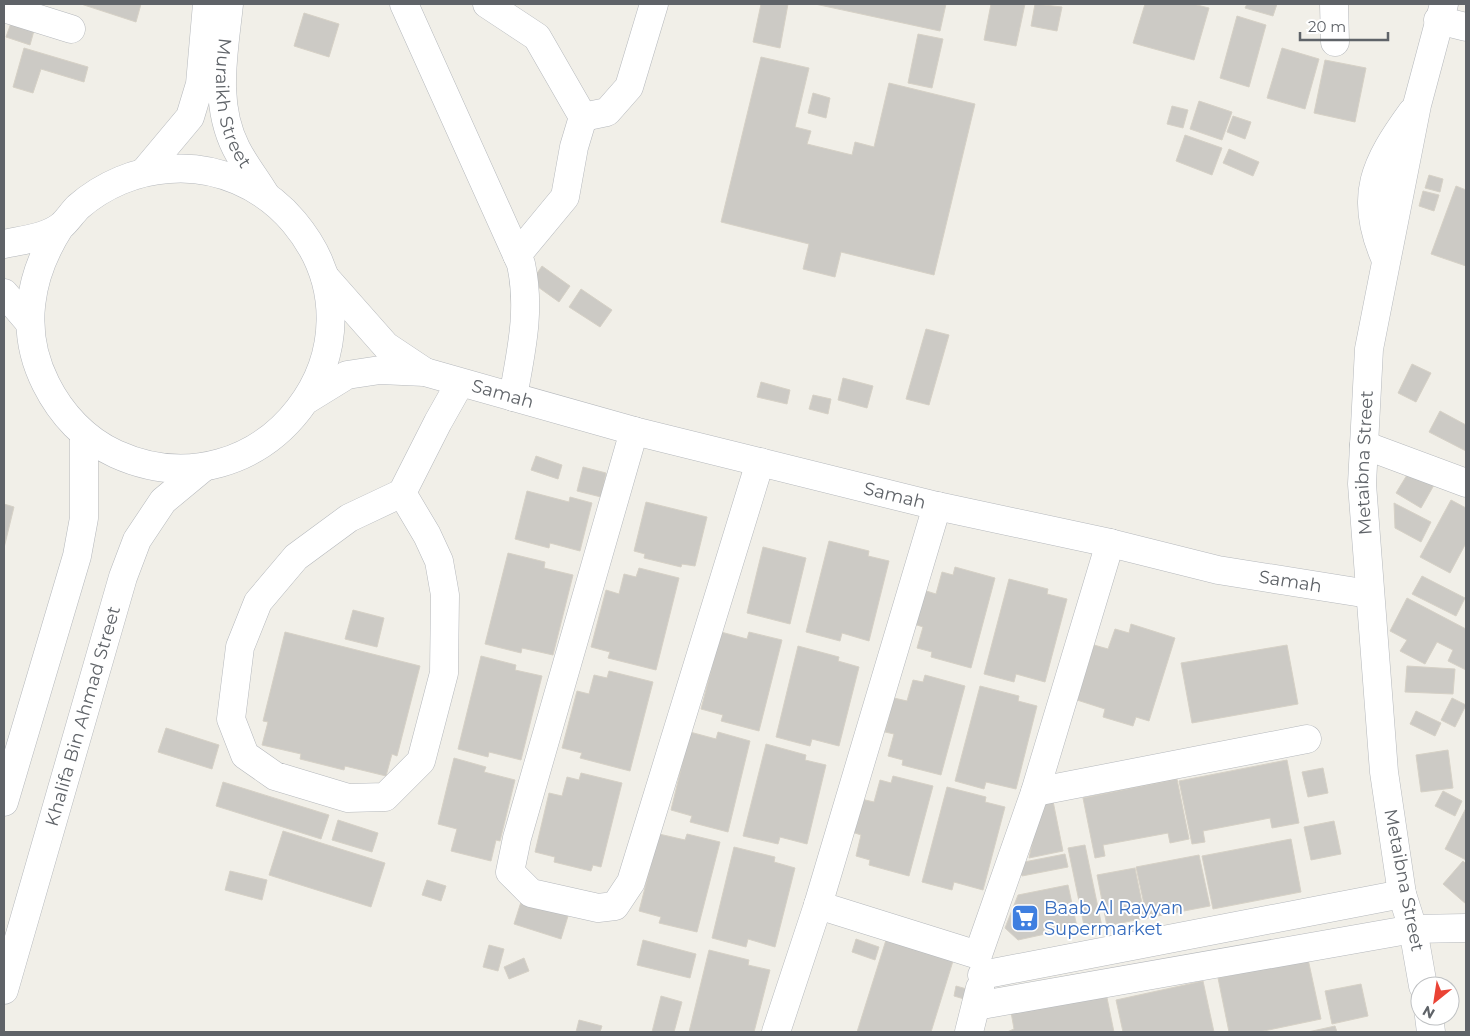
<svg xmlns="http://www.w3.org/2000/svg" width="1470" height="1036" font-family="Montserrat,sans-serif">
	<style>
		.building { fill: #cccac5; stroke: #d6d1c6 }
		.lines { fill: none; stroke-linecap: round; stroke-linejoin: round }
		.minor-casing { stroke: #b5b8bc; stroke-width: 29 }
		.minor { stroke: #fff; stroke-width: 28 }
		.labels { text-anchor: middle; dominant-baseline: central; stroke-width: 4; stroke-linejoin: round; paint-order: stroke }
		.street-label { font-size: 18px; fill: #5f6368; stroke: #fff }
		.shop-label { font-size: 18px; fill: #366cbe; stroke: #fff; text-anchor: start }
	</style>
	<rect width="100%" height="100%" fill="#f1efe8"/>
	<!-- building -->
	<path class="building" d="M81,4H141L136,22Z
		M761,4H788L780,48L753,42Z
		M815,4H946L940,31Z
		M991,4H1025L1016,46L984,40Z
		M1035,4L1062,7L1057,31L1031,26Z
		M1145,4H1193L1209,8L1194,60L1133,43Z
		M1247,4H1277L1273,16L1245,8Z
		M304,13L339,24L329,57L294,46Z
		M1237,16L1266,25L1249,87L1220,78Z
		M12,20L35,27L30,45L6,37Z
		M918,34L943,39L932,88L908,83Z
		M24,48L88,67L84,82L41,69L33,93L13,87Z
		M1282,48L1319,59L1305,109L1267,98Z
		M761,57L809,68L795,127L811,131L807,144L852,155L855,142L874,147L889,83L975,104L934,275L841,252L835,277L803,269L809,244L721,222Z
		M1325,60L1366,68L1355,122L1314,113Z
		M813,93L830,98L826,118L808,113Z
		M1199,101L1232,112L1222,140L1190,129Z
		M1172,106L1188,110L1183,128L1167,124Z
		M1233,116L1251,122L1245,139L1227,132Z
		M1185,135L1222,148L1212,175L1176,161Z
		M1229,149L1259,162L1253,176L1223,163Z
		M1429,175L1443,179L1440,192L1425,188Z
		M1456,186L1466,190V266L1431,254Z
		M1423,191L1439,195L1434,211L1419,206Z
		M542,266L570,286L559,302L531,282Z
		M581,289L612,310L600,327L569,307Z
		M926,329L949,335L929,405L906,399Z
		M1412,364L1431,373L1416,402L1398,393Z
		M843,378L873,386L867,408L838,400Z
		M761,382L790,390L787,404L757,397Z
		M813,395L831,399L828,414L809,409Z
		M1440,411L1466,425V451L1429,432Z
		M536,456L562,465L558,479L531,470Z
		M583,467L606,473L601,497L577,491Z
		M1410,470L1434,485L1421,508L1396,493Z
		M527,491L569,502L570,497L592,503L580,551L550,543L549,548L515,539Z
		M1451,500L1466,508V543L1450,573L1420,557Z
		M646,502L707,517L695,566L682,564L681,567L644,558L645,554L634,551Z
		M1394,503L1431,522L1421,542L1395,528Z
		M4,504L14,507L4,548Z
		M829,541L869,551L868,556L889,561L869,641L842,633L840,641L806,632Z
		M763,547L806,558L790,624L747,613Z
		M508,553L545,562L544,568L573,575L553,655L522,648L521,653L485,644Z
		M955,567L995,578L971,668L931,657L932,652L917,648L923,627L914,624L923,590L936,594L942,572L953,575Z
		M639,568L679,578L656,670L608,658L610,652L591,647L606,590L619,594L624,574L636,577Z
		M1422,576L1465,598L1456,616L1412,594Z
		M1009,579L1048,589L1047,594L1067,599L1045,682L1016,674L1014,682L984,674Z
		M1407,598L1466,629V670L1448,661L1453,650L1437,642L1425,664L1400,651L1407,640L1390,631Z
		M353,610L384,618L377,647L345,639Z
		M1131,624L1175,638L1149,721L1136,717L1133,726L1103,717L1105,709L1077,700L1094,645L1108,649L1115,629L1129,633Z
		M285,632L420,666L397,756L392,754L386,776L345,766L344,770L300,759L301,754L262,745L268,722L263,721Z
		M721,632L747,639L749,632L782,640L759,731L721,721L723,715L701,709Z
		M1287,645L1298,704L1192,723L1181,663Z
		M798,646L839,657L838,661L859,667L839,746L812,739L810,746L776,737Z
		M481,656L516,665L515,670L542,676L521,760L489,752L488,757L458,749Z
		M1407,666L1455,669L1453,694L1405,692Z
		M609,671L653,682L630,771L580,758L582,753L562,748L577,691L589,694L594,675L607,678Z
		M925,675L965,686L941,775L902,765L903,760L888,756L894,734L885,732L894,698L907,701L913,680L923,682Z
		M980,686L1019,696L1018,701L1037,706L1016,789L986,782L984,789L955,781Z
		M1452,698L1466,705L1455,727L1441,720Z
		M1416,711L1441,723L1435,736L1410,724Z
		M166,728L219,745L212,769L158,752Z
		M690,732L716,739L718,732L750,741L728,832L690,822L692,816L671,810Z
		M766,744L806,755L805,760L826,765L807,844L780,837L778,844L743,836Z
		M1448,750L1453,788L1421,792L1416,755Z
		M454,758L486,767L484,772L515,780L500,841L496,840L491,861L451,851L457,829L438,824Z
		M1287,760L1299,823L1272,828L1270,818L1203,831L1205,842L1192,844L1179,781Z
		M1323,768L1328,793L1308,797L1302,772Z
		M581,773L622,783L601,867L593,865L591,871L554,862L555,857L535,852L549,793L562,796L567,777L579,780Z
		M893,776L933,786L909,876L869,865L870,860L856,856L861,835L852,832L861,799L874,802L880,780L891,783Z
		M1177,779L1189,839L1170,843L1168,833L1103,845L1105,856L1095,858L1083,798Z
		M223,782L329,815L321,839L216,806Z
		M947,787L986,797L985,802L1005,807L983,890L954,882L952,890L922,882Z
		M1443,791L1462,801L1455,816L1435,806Z
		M1053,801L1063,851L1029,858L1041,804Z
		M1466,808V860L1445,849Z
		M338,820L378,833L372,852L332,840Z
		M1334,821L1341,854L1311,860L1304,827Z
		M283,831L385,863L371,907L269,875Z
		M659,834L685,840L687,834L720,842L697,932L659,923L661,917L639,911Z
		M1291,839L1301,892L1213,909L1202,856Z
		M1085,845L1102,927L1085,930L1068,848Z
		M734,847L775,857L774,862L795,868L775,947L748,939L746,947L712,938Z
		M1065,854L1068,867L1022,876L1019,863Z
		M1199,855L1210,906L1147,918L1136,867Z
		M1463,861L1466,864V904L1443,884Z
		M1135,868L1145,918L1107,926L1097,875Z
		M230,871L267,880L262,900L225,890Z
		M427,880L446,886L441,901L422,895Z
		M1068,885L1077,927L1018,940L1005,928L1018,895Z
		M521,902L568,916L561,939L514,924Z
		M856,939L879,947L875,960L852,952Z
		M643,940L696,954L690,978L637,965Z
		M886,940L953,961L931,1032H857Z
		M489,945L504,949L498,971L483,967Z
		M709,950L749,960L748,965L770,970L754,1032H689Z
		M524,958L529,971L509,979L504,967Z
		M1308,959L1321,1019L1259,1032H1229L1218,978Z
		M1203,981L1214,1032H1123L1116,1000Z
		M1361,984L1368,1016L1332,1024L1325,991Z
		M956,986L974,991L971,1001L954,996Z
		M1106,993L1114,1032H1007L1014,1029L1011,1012Z
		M661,996L682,1002L674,1032H652Z
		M579,1020L602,1026L600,1032H576Z
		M1335,1026L1337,1032H1308Z"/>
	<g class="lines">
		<!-- minor casing -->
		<g class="minor-casing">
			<g id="minor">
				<path id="s1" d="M229,4C224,53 213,102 236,148C244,164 256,179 265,194"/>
				<path d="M404,4L521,264C531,311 521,351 513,397"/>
				<path d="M487,4L537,37L583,117L574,147L565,197L517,255"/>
				<path d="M1334,4L1335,42"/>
				<path d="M4,8L71,29"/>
				<path d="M1438,20L1466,27"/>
				<path d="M583,117L607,112L629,87L654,4"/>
				<path d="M144,172L190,117L200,84L207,4"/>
				<path d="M4,244C22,240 46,238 61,226C67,221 72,213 78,207C103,185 136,171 169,169C216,165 264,186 294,222C398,346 262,520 116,454C85,440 61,414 46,384C19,331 29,275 60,227"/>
				<path d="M1385,258C1358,196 1375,163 1412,112"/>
				<path d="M325,277L386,346L425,372"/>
				<path d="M4,293L29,322"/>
				<path id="s2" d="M308,399L347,375L380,370L425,372L634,431L937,506L1110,543L1218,570L1369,594"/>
				<path d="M634,431L517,838L510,872L531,893L598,908L615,906L631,882L760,462"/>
				<path d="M1364,445L1466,483"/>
				<path d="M402,493L427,535L439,561L445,595L444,673L421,761L385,797L348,798L275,776L245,755L231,719L240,647L258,602L296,557L349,518L402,493L438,422L460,383"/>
				<path d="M1035,792L1307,739"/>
				<path d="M4,802L77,556L84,518V434"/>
				<path d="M818,905L978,955L1035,792L1110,543"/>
				<path d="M982,975L1402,894"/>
				<path id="s3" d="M1423,986L1413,929L1402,894L1384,772L1362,484L1369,349L1417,105L1444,4"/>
				<path id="s4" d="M4,990L123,577L137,540L163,501L204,467"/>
				<path d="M976,1006L1413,929L1466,928"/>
				<path d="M1429,1016L1431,1032"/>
				<path d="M776,1032L818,905L937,506"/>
				<path d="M969,1032L980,988"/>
			</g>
		</g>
		<!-- minor -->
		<use href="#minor" class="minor"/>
	</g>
	<!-- icons -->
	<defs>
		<g id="supermarket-square" transform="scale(1.4375)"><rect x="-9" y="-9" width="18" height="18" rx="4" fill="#3f7fe0" stroke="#fff"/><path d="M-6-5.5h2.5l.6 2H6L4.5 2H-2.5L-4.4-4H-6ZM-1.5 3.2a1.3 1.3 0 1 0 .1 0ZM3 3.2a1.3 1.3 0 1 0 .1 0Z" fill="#fff"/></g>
	</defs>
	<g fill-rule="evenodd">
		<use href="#supermarket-square" x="1025" y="918"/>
	</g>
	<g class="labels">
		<!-- street labels -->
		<g class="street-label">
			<text stroke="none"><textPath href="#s1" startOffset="101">Muraikh Street</textPath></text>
			<text stroke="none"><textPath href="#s2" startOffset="205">Samah</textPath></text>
			<text stroke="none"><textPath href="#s3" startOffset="528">Metaibna Street</textPath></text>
			<text stroke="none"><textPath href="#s2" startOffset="610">Samah</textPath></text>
			<text stroke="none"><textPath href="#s2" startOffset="1015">Samah</textPath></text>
			<text stroke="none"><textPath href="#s4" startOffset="285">Khalifa Bin Ahmad Street</textPath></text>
			<text transform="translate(1404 880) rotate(79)">Metaibna Street</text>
		</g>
		<!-- shop labels -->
		<g class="shop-label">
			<text x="1044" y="908">Baab Al Rayyan<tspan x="1044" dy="21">Supermarket</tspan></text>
		</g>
	</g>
	<!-- border -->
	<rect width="1470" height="1036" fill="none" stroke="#5f6368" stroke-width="10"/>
	<!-- north arrow -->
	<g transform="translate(1435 1001) rotate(210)"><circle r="24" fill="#ffffff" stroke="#bfc1c3"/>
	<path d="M0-4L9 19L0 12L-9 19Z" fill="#ea4335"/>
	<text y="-8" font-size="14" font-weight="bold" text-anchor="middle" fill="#5f6368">N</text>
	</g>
	<!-- scale -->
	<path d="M1300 32v8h88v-8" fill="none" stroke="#5f6368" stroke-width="2.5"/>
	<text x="1308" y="32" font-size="15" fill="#5f6368" stroke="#ffffff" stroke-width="4" paint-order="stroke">20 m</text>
</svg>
